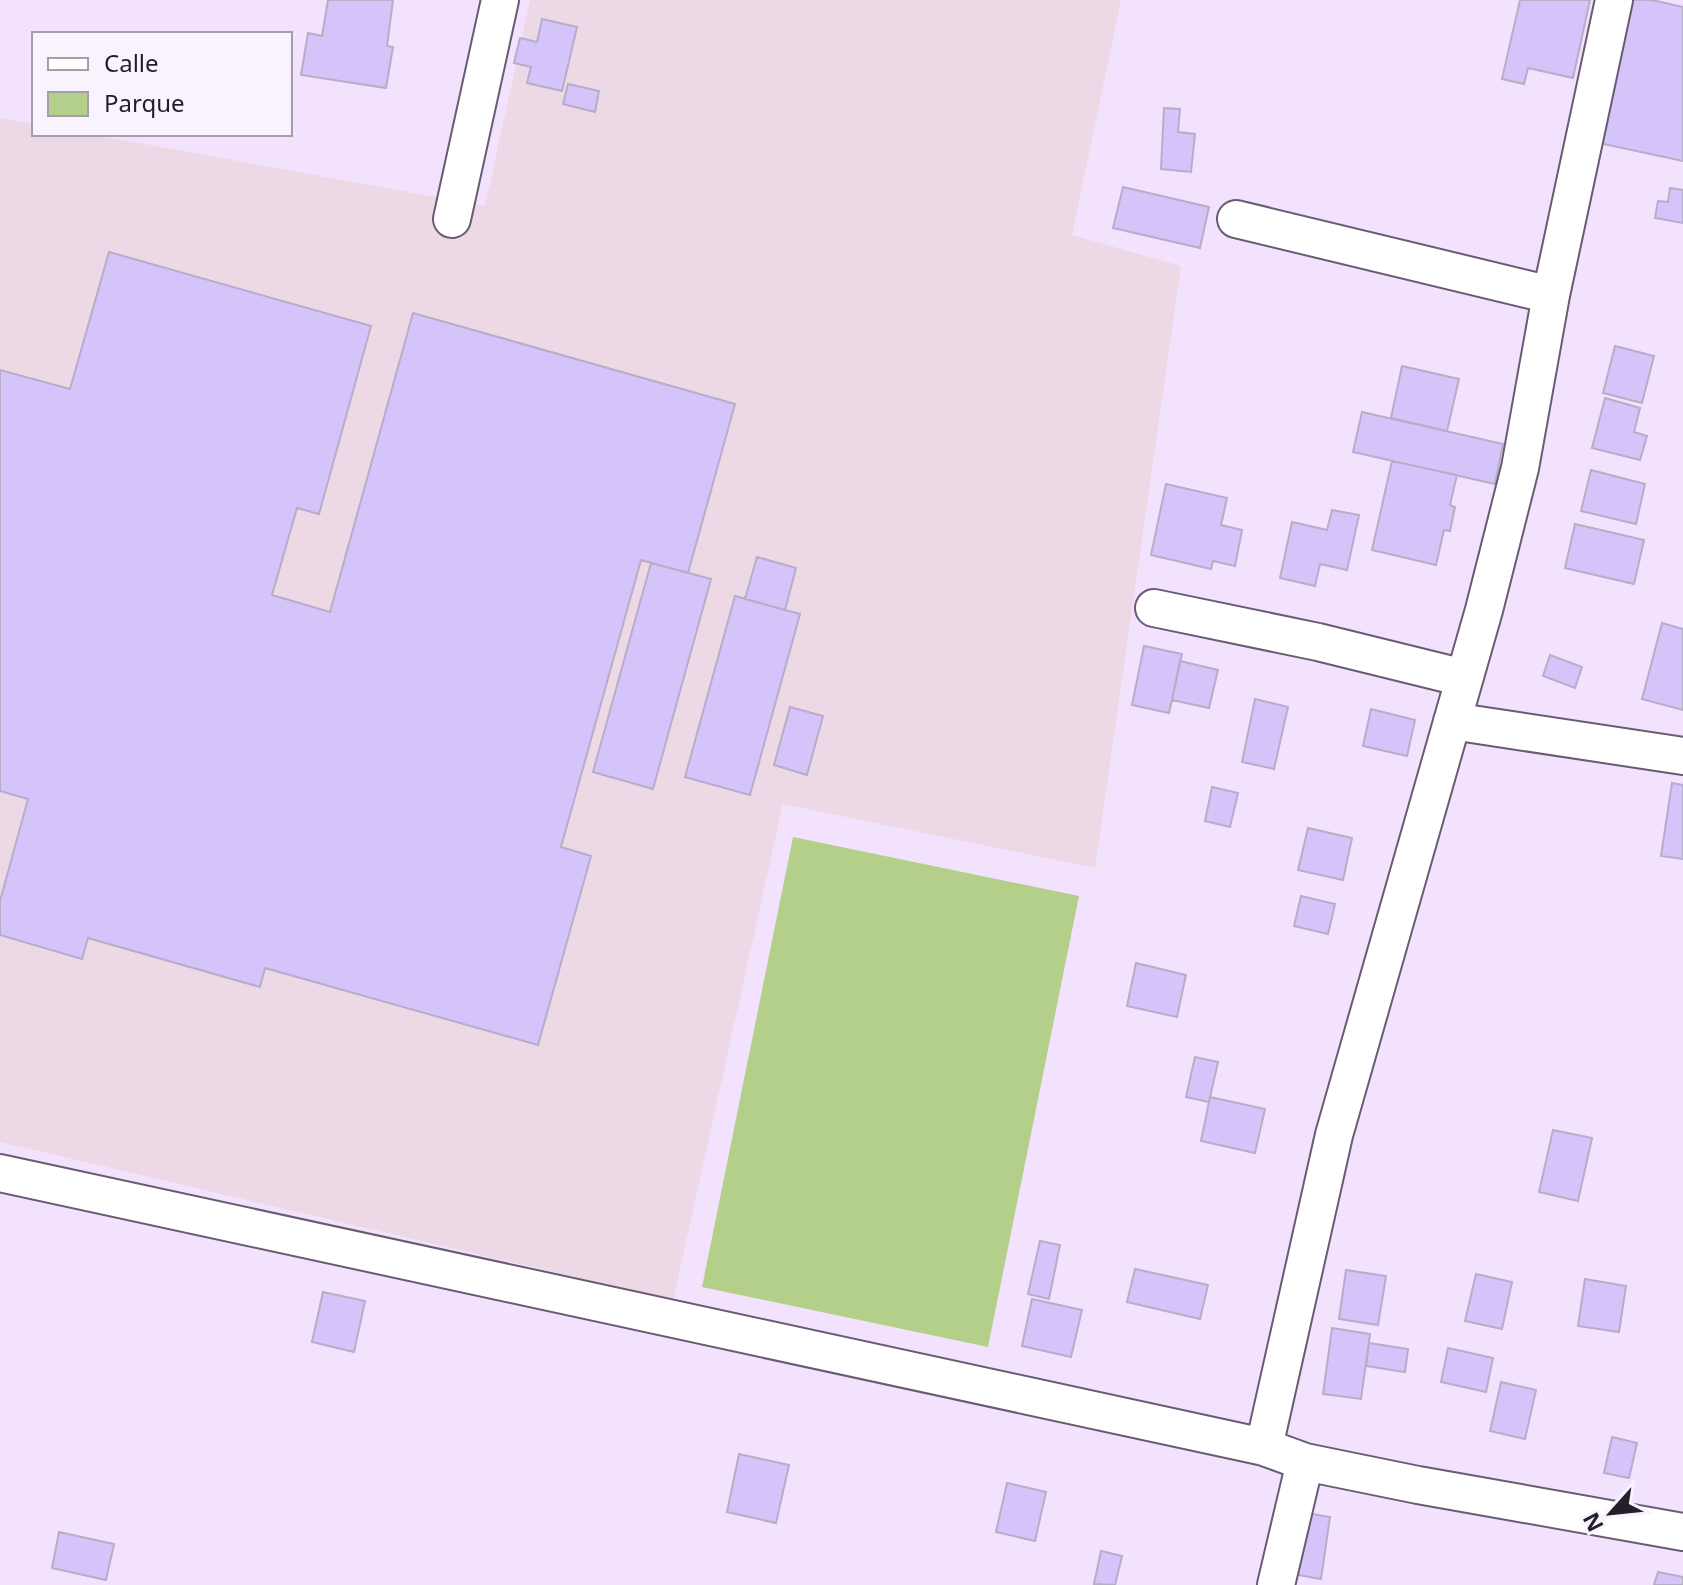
<svg xmlns="http://www.w3.org/2000/svg" width="1683" height="1585" font-family="'Noto Sans',sans-serif">
	<style>
		.industrial { fill: #edd8e5 }
		.green { fill: #b4cf89 }
		.building { fill: #d5c4fa; stroke: #b6adc9; stroke-width: 2 }
		.lines { fill: none; stroke-linecap: round; stroke-linejoin: round }
		.street-casing { stroke: #685b72; stroke-width: 40 }
		.street { stroke: #fff; stroke-width: 36 }
	</style>
	<rect width="100%" height="100%" fill="#f2e2fd"/>
	<!-- industrial -->
	<path class="industrial" d="M530,0H1121L1072,235L1181,266L1095,868L783,804L673,1300L0,1142V118L34,124V134H90L485,206Z"/>
	<!-- green -->
	<path class="green" d="M793,837L1079,896L988,1347L702,1287Z"/>
	<!-- building -->
	<path class="building" d="M328,0H393L387,46L393,47L386,88L301,75L308,33L322,36Z
		M1520,0H1590L1573,78L1528,68L1524,84L1502,79Z
		M1624,0H1652L1683,7V161L1594,142Z
		M542,19L577,27L562,91L527,83L531,67L514,63L520,38L537,42Z
		M568,84L599,91L595,112L563,104Z
		M1164,108L1180,109L1178,132L1195,134L1191,172L1161,169Z
		M1123,187L1209,207L1200,248L1113,228Z
		M1670,188L1683,190V223L1655,218L1658,201L1668,202Z
		M109,252L371,326L319,514L297,508L272,595L330,612L413,313L735,404L688,573L641,560L561,847L591,856L538,1045L265,968L260,987L88,938L82,959L0,935V901L28,799L0,791V370L70,389Z
		M1615,346L1654,356L1642,403L1603,393Z
		M1402,366L1459,379L1447,431L1391,418Z
		M1605,398L1640,408L1634,432L1647,436L1640,460L1592,448Z
		M1362,412L1503,444L1495,484L1353,452Z
		M1392,461L1457,475L1450,505L1455,507L1450,531L1444,530L1436,565L1372,550Z
		M1591,470L1645,484L1636,524L1581,511Z
		M1166,484L1227,498L1221,525L1242,530L1235,566L1213,561L1211,569L1151,555Z
		M1332,510L1359,515L1347,570L1320,564L1315,586L1280,578L1292,522L1327,530Z
		M1575,524L1644,540L1634,584L1565,568Z
		M757,557L796,568L785,610L745,599Z
		M651,563L711,579L653,789L593,772Z
		M735,596L800,614L750,795L685,777Z
		M1662,623L1683,629V710L1642,699Z
		M1144,646L1182,654L1169,713L1132,705Z
		M1550,655L1582,667L1575,688L1543,676Z
		M1180,661L1218,670L1209,708L1172,700Z
		M1255,699L1288,707L1274,769L1242,762Z
		M790,707L823,716L807,775L774,765Z
		M1371,709L1415,720L1407,756L1363,746Z
		M1672,783L1683,785V859L1661,856Z
		M1212,787L1238,793L1230,827L1205,821Z
		M1308,828L1352,838L1343,880L1298,870Z
		M1301,896L1335,904L1328,934L1294,926Z
		M1136,963L1186,975L1177,1017L1127,1006Z
		M1195,1057L1218,1062L1209,1102L1186,1097Z
		M1210,1097L1265,1109L1255,1153L1201,1141Z
		M1553,1130L1592,1138L1578,1201L1539,1192Z
		M1040,1241L1060,1245L1049,1299L1028,1294Z
		M1135,1269L1208,1285L1200,1319L1127,1302Z
		M1346,1270L1386,1276L1378,1325L1339,1319Z
		M1476,1274L1512,1282L1502,1329L1465,1321Z
		M1585,1279L1626,1286L1619,1332L1578,1326Z
		M323,1292L365,1301L354,1352L312,1342Z
		M1032,1299L1082,1310L1071,1357L1022,1346Z
		M1332,1328L1370,1334L1361,1399L1323,1394Z
		M1369,1343L1408,1349L1405,1372L1366,1366Z
		M1448,1348L1493,1358L1486,1392L1441,1382Z
		M1501,1382L1536,1390L1525,1439L1490,1431Z
		M1612,1437L1637,1443L1629,1478L1604,1473Z
		M739,1454L789,1465L776,1523L727,1512Z
		M1007,1483L1046,1492L1035,1541L996,1532Z
		M1307,1513L1330,1517L1321,1579L1298,1575Z
		M59,1532L114,1544L106,1580L52,1568Z
		M1101,1551L1122,1556L1115,1585L1094,1584Z
		M1658,1572L1683,1577V1585H1654Z"/>
	<g class="lines">
		<!-- street casing -->
		<g class="street-casing">
			<path id="street" d="M452,219L500,0
				M1236,219L1551,295
				M1154,608L1318,642L1464,678
				M1452,721L1683,756
				M0,1173L1264,1447L1305,1462L1418,1485L1683,1532
				M1264,1447L1334,1135L1484,610L1520,468L1551,295L1614,0
				M1276,1585L1305,1462"/>
		</g>
		<!-- street -->
		<use href="#street" class="street"/>
	</g>
	<!-- legend -->
	<rect x="32" y="32" width="260" height="104" fill="#f9f3fe" stroke="#a39ea8" stroke-width="2"/>
	<rect x="48" y="58" width="40" height="12" fill="#ffffff" stroke="#a39ea8" stroke-width="2"/>
	<text x="104" y="72" font-size="24" fill="#231e27">Calle</text>
	<rect x="48" y="92" width="40" height="24" fill="#b4cf89" stroke="#a39ea8" stroke-width="2"/>
	<text x="104" y="112" font-size="24" fill="#231e27">Parque</text>
	<!-- north arrow -->
	<g transform="translate(1611 1513) rotate(243)" stroke="#f9f3fe" stroke-width="6" paint-order="stroke">
	<path d="M0-6L14 30L0 20L-14 30Z" fill="#231e27"/>
	<text y="-12" font-size="22" font-weight="bold" text-anchor="middle" fill="#231e27">N</text>
	</g>
</svg>
